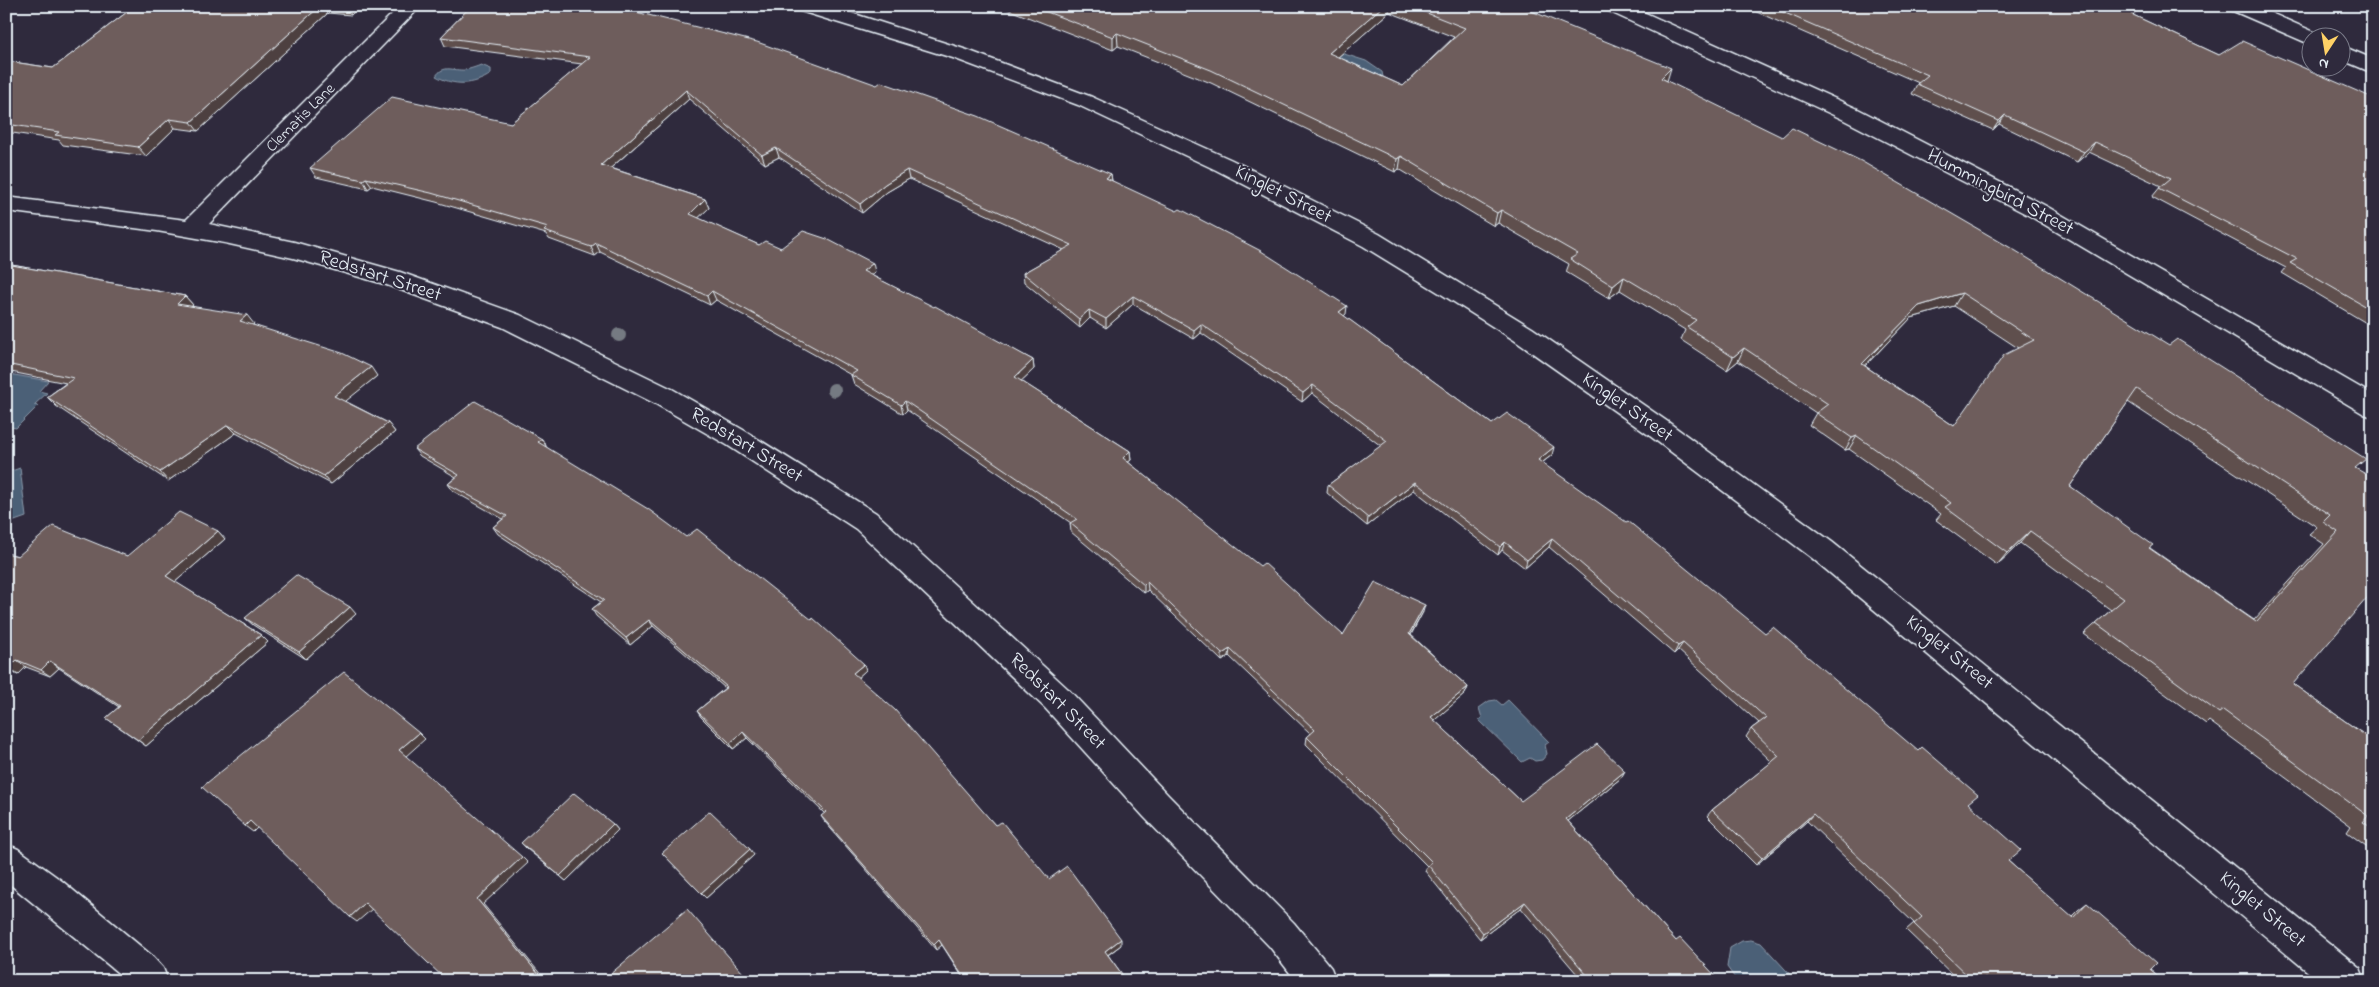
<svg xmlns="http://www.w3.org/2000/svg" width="2379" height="987" font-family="'Indie Flower',sans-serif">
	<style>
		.water { fill: #4c6077; stroke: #8a9aab }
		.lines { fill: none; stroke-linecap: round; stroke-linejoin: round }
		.street-casing { stroke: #e8f1f8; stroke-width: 3 }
		.street { fill: #2f2a3d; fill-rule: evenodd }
		.tree { fill: #757a82 }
		.wall { fill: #5f504e; stroke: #e8f1f8; fill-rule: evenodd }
		.shaded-wall { fill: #4d4140; stroke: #e8f1f8 }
		.building { fill: #6e5d5b; stroke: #e8f1f8; fill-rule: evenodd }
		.labels { text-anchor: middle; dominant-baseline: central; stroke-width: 4; stroke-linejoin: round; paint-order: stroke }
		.far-street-label { font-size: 16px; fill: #e8f1f8; stroke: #2f2a3d }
		.street-label { font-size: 20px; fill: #e8f1f8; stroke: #2f2a3d }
	</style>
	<rect width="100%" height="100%" fill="#2f2a3d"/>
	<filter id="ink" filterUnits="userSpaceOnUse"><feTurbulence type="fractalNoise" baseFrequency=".02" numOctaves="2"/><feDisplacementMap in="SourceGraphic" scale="10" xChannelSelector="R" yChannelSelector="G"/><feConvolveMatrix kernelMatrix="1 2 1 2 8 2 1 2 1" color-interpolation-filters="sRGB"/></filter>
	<g filter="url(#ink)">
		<!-- water -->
		<path class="water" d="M1338,52L1366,61L1382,72L1383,77L1329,54Z
			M481,65L491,69V74C473,86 454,86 436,76C444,64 453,71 465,70C470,69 476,67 481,65Z
			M9,374L48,381L39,391L47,393L34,405L38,406L16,428L6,426V377Z
			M20,468L26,517L6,524V473Z
			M1496,700L1502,705L1508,700L1549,742L1545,745L1547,754L1542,760L1535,761L1530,758L1522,762L1479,720L1482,718L1479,708L1489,701Z
			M1751,940L1761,943L1796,981H1737L1727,967L1730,948L1742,941Z"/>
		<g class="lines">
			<!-- street casing -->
			<g class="street-casing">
				<path id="street" d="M400,6H421L209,224L294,242L400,272L520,315L672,389L745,431L876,513L1067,688L1168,795L1294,923L1331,968L1336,981H1296L1270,947L1144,817L1045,708L856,529L727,445L654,403L502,327L384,284L293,258L225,243L157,231L6,211V197L186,220Z
					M794,6H828L842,10L967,50L1092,97L1232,160L1379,234L1532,328L1668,422L1832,542L2360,968L2365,981H2319L1812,558L1650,436L1514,340L1438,292L1363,246L1216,170L1078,105L953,58L797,10Z
					M1603,6H1630L1858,109L2046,206L2373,395V417L2364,414L2030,216L1842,119L1606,10Z
					M2228,6H2255L2319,34L2322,38H2312V44L2305,42L2231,10Z
					M2342,46L2373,59V73L2342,60Z
					M6,844L18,849L62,881L151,955L163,968L168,981H128L6,881Z"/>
			</g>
			<!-- street -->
			<use href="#street" class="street"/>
		</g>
		<!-- trees -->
		<g class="tree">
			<circle cx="619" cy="335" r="7"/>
			<circle cx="834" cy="390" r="7"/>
		</g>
		<!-- wall -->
		<path class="wall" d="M135,6H360L351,15L328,13L198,131L175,128L146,156L63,145L59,140L6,132V61L53,68Z
			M471,6L1111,174L1112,181L1346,314L1344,316L1492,424L1552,455L1542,463L1968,804L2008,861L2071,917L2078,910L2087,903L2150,969L2164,981H1959L1906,930L1914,923L1807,821L1756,865L1707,816L1712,810L1772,762L1746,737L1751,729L1759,723L1678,650L1674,654L1549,547L1525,568L1502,550L1498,555L1414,490L1367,526L1327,493L1328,485L1381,446L1312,393L1302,402L1201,333L1194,339L1133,304L1106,328L1090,318L1080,328L1024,282L1023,273L1064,250L909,179L887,192L862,213L779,157L765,164L689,99L611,168L705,199L709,208L698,218L759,245L781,248L875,272L871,275L1033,360L1034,369L1021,381L1130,451L1131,460L1128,462L1343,635L1423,612L1411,635L1468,687L1465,694L1434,720L1521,801L1621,778L1568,821L1676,941L1720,981H1583L1521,908L1480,939L1425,871L1427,866L1306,744L1307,737L1311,734L1229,656L1222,661L1148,590L1144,593L1071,532L1070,523H1071L907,410L903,414L854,384L851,375L716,300L710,305L600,252L595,256L549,239L546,234L436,202L372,186L368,189L316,177L310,168L511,123L582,64L445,46L441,37Z
			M999,6H1205L1210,8L1212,6H1519L1667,81L2356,468L2367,566L2293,684L2373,741V851L2347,832L2351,826L2209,721L2206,724L2084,634L2111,610L2020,543L1997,565L1936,520L1941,514L1849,449L1845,450L1809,425L1816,413L1738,361L1727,370L1681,340L1685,330L1620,290L1609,298L1566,272L1569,264L1498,223L1494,226L1399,169L1395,172L1211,83L1118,46L1113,50ZM1389,12L1454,37L1403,86L1338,57ZM1954,306L2018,348L1954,426L1865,366L1911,318ZM2128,402L2317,527L2309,534L2324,544L2254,620L2150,548L2070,486Z
			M1743,6H2141L2133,15L2219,55L2373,98V327L2282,273L2286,268L2152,197L2161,186L2089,152L2077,162L1999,124L1993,130L1912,94L1917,84L1919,83Z
			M6,264L185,296L193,305L191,306L254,324L253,325L377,376L345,401L388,423L395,432L331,484L236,433L168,481L56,406L47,397L66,383L6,371Z
			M542,439L546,446V447L866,670L858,677L995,825L1049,879L1121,945L1108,955L1127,981H965L942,945L936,950L825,822L821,816L825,814L747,738L733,749L701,717L697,711L725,688L653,626L630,645L596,616L592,609L601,602L498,534L493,527L503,519L453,491L448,484L456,477L420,456L414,449Z
			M218,531L225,539L175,582L261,635L268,642L146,746L106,718L119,707L59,668L50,676L26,667L18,675L6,670V553L18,556H127Z
			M356,614L306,659L253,625L245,618Z
			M613,824L618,830L566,881L527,849L521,843Z
			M662,853L754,855L706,898L667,858Z"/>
		<!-- shaded-wall -->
		<path class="shaded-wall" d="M320,6H325L328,13L198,131L191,122Z
			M346,6H360L351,15Z
			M1383,6H1390L1389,12L1328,66L1329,53Z
			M2138,6H2141L2125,24L2131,14Z
			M1117,33L1118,46L1113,50V37Z
			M1671,68L1667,81L1661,78Z
			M686,90L689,99L605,173L601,165Z
			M2005,115L1999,124L1993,130L1999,121Z
			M169,119L175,128L146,156L138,147Z
			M2095,142L2089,152L2077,162L2084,152Z
			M776,148L779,157L765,164L762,155Z
			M1401,156L1399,169L1395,172L1397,159Z
			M907,170L909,179L887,192L862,213L860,204L885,184Z
			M1111,174L1112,182L1106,178Z
			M366,178L372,186L368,189L363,180Z
			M705,199L709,208L693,223L690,214Z
			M1501,210L1498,223L1494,226L1497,213Z
			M596,243L600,252L595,256L591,247Z
			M873,263L875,272L866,280L863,271Z
			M1624,277L1620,290L1609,298L1613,286Z
			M712,291L716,300L710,305L707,296Z
			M1962,293L1954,306L1911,318L1854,377L1862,364L1919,306Z
			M185,296L193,305L184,313L177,304Z
			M1133,296V304L1106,328V319Z
			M1347,306L1346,314L1338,321L1339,312Z
			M1089,310L1090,318L1080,328L1079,319Z
			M247,315L254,324L247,330L240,321Z
			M1201,324V333L1194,339V330Z
			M1744,348L1738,361L1727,370L1733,357Z
			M1033,360L1034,369L1016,386L1015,377Z
			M371,367L377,376L341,405L334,396Z
			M1313,385L1312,393L1302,402L1303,393Z
			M905,401L907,410L903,414L901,405Z
			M388,423L395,432L331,484L324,476Z
			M228,425L236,433L168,481L160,472Z
			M1857,436L1849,449L1845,450L1852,438Z
			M542,439L546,446L543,450L538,442Z
			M1554,447L1552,455L1535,468L1538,460Z
			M1130,451L1131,460L1123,466V458Z
			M1415,482L1414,490L1367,526L1368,518Z
			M218,531L225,539L174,583L166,576Z
			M2030,531L2020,543L1997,565L2007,553Z
			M1552,539L1549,547L1525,568L1527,560Z
			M1505,542L1502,550L1498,555L1500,547Z
			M1147,582L1148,590L1144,593V585Z
			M1425,605L1423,612L1407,641L1409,634Z
			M350,607L356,614L306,659L299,652Z
			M649,620L653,626L630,645L626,638Z
			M261,635L268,642L146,746L138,740Z
			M1683,643L1678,650L1674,654L1678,646Z
			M1230,649L1229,656L1222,661V654Z
			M17,660L26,667L18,675L8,668Z
			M50,661L59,668L50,676L41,670Z
			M864,664L866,670L855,680L853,673Z
			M1468,687L1465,694L1429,725L1431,717Z
			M743,732L747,738L733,749L730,743Z
			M419,733L425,739L405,757L399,750Z
			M1625,771L1621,778L1562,826L1566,819Z
			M1813,814L1807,821L1756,865L1762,858Z
			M250,821L258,827L253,832L245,826Z
			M613,824L618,830L566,881L560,876Z
			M750,849L754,855L706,898L701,893Z
			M522,857L528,863L483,904L546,981H544L477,899Z
			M1525,902L1521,908L1480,939L1483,933Z
			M365,903L372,909L357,922L350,917Z
			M1121,939V945L1106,956L1105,951Z
			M939,940L942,945L936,950L934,945Z"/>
		<!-- building -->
		<path class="building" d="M135,6H320L191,122L169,119L138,147L55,135L59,132L6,124V61L53,68Z
			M471,6H612L757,42L877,85L881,82L978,116L1111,174L1106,178L1177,211L1180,209L1261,251L1347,306L1339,312L1492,424L1507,413L1554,447L1538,460L1626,522L1628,521L1765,633L1773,627L1918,751L1922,747L1978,795L1968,803L2021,850L2008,861L2073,918L2087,903L2156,963L2150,969L2164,981H1989L1985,977L1982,981H1973L1914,924L1922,917L1813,814L1762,858L1712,810L1779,756L1751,729L1766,718L1683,643L1678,646L1552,539L1527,560L1505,542L1500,547L1415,482L1368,518L1328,485L1387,441L1313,385L1303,393L1201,324L1194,330L1133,296L1106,319L1089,310L1079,319L1023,273L1072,245L907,170L885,184L860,204L776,148L762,155L686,90L601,165L705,199L690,214L759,245L765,241L781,248L803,231L827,239L873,263L863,271L934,307L935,306L1033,360L1015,377L1130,451L1123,458L1260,566L1264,563L1343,635L1375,582L1425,605L1409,634L1468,687L1431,717L1521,801L1597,744L1625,771L1566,819L1676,941L1680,938L1720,981H1592L1525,902L1483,933L1428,865L1432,862L1307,737L1315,730L1230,649L1222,654L1147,582L1144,585L1070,523L1077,519L905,401L901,405L851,375L857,371L712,291L707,296L596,243L591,247L544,231L548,227L431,193L366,178L363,180L310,168L392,97L511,123L590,57L441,37Z
			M1031,6H1205L1210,8L1212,6H1383L1329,53L1403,86L1465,28L1409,6H1519L1671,68L1661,78L1782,137L1792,128L1861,161L2016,251L2169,345L2177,339L2366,459L2355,468L2373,478V560L2367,566L2373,570V591L2293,684L2373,741V829L2363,822L2368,816L2223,710L2219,713L2096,623L2124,599L2030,531L2007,553L1945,507L1951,503L1857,436L1852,438L1816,413L1828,404L1744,348L1733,357L1687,327L1696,320L1624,277L1613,286L1570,259L1578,254L1501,210L1497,213L1401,156L1397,159L1211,70L1117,33L1113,37ZM1962,293L2034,340L2004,355L1954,426L1862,364L1919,306ZM2137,389L2330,515L2323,522L2338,532L2256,622L2149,548L2153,545L2070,486Z
			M1769,6H2138L2131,14L2219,55L2242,41L2373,98V311L2290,263L2297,259L2159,188L2171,178L2095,142L2084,152L2005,115L1999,121L1917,84L1928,75Z
			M6,264L185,296L177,304L247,315L240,321L342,353L371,367L334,396L388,423L324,476L228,425L160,472L47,397L74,378L6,364Z
			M475,401L542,439L538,442L648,509L686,537L697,529L812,620L813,618L864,664L853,673L895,710L995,825L1002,822L1049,879L1067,866L1121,939L1105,951L1127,981H966L939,940L934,945L821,816L826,812L743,732L730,743L697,711L727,687L649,620L626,638L592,609L604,600L493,527L507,516L448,484L459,475L414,449Z
			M179,512L218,531L166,576L261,635L138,740L106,718L120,706L50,661L41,670L17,660L8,668L6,667V553L18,556L53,526L127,556Z
			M296,575L350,607L299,652L245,618Z
			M344,672L419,733L399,750L522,857L477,899L544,981H447L365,903L350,917L250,821L245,826L202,787Z
			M574,793L613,824L560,876L521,843Z
			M710,811L750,849L701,893L662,853Z
			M687,909L750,981H602Z
			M576,977L579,981H572Z"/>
	</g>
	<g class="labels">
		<!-- far-street labels -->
		<g class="far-street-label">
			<text transform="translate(301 118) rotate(-45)">Clematis Lane</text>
		</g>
		<!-- street labels -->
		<g class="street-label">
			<text transform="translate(2000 193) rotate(28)">Hummingbird Street</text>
			<text transform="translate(1283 195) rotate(27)">Kinglet Street</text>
			<text transform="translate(380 277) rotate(18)">Redstart Street</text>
			<text transform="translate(1627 408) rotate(35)">Kinglet Street</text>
			<text transform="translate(746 446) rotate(31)">Redstart Street</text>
			<text transform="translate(1949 653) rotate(39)">Kinglet Street</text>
			<text transform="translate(1057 702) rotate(45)">Redstart Street</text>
			<text transform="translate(2262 910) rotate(40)">Kinglet Street</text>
		</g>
	</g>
	<!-- margin -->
	<rect width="2379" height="987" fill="none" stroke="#2f2a3d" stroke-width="25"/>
	<rect x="12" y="12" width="2354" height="962" fill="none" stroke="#e8f1f8" stroke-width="2" filter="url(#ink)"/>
	<!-- north arrow -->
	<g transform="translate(2326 52) rotate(192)"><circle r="24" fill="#2f2a3d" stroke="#797a88"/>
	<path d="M0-4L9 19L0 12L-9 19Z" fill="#ffd166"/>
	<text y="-8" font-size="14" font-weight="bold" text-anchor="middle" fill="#e8f1f8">N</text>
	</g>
</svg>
